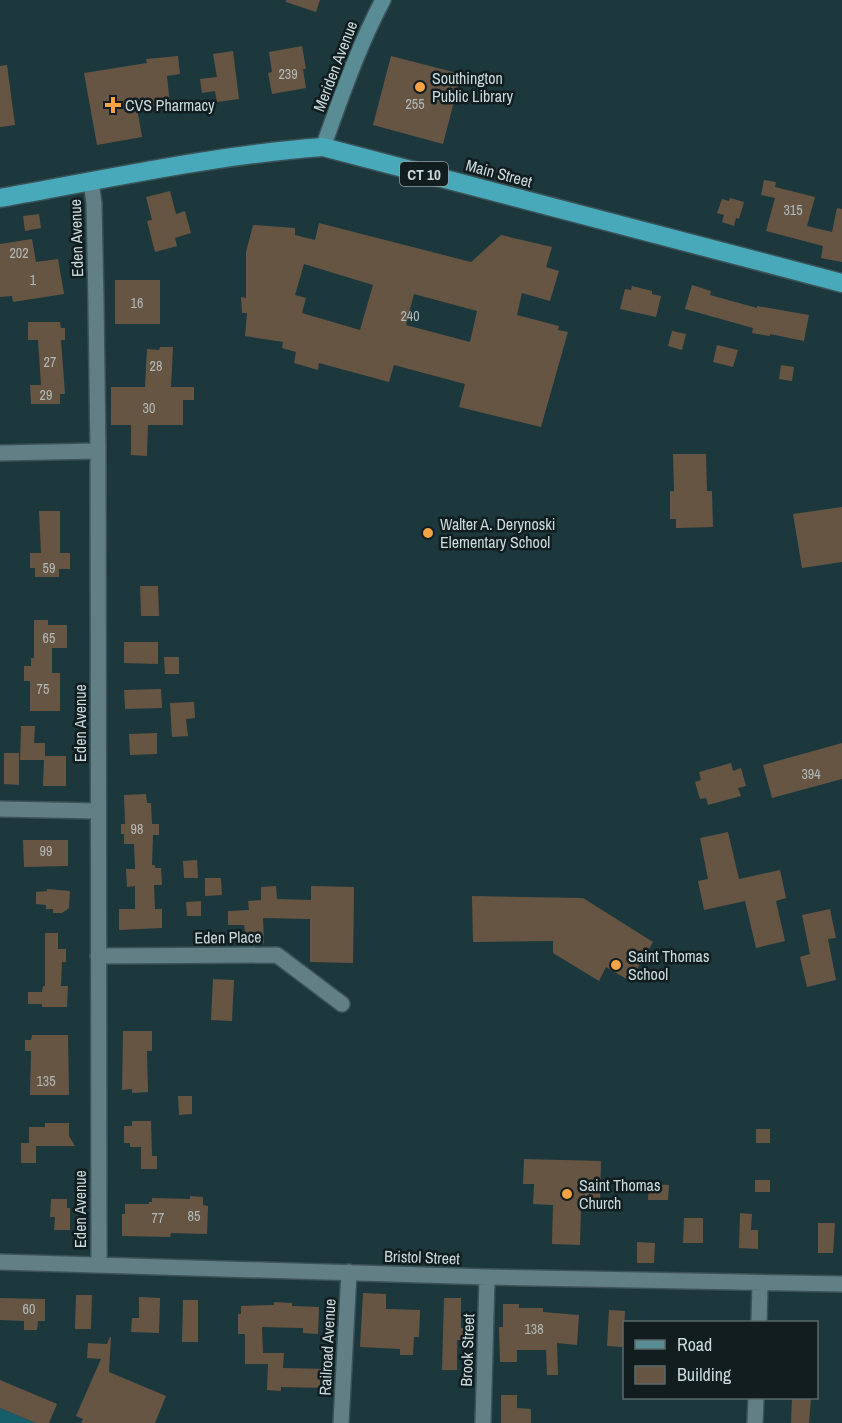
<svg xmlns="http://www.w3.org/2000/svg" width="842" height="1423" font-family="'Archivo Narrow',sans-serif">
	<style>
		.green { fill: #165f6a }
		.building { fill: #675544; fill-rule: evenodd }
		.lines { fill: none; stroke-linecap: round; stroke-linejoin: round }
		.street-casing { stroke: #3b5358; stroke-width: 18 }
		.secondary-casing { stroke: #3b5358; stroke-width: 18 }
		.highway-casing { stroke: #3b5358; stroke-width: 21 }
		.street { stroke: #627f85; stroke-width: 15 }
		.secondary { stroke: #5a8c95; stroke-width: 15 }
		.highway { stroke: #48a9ba; stroke-width: 18 }
		.poi-dot { fill: #f5a345; stroke: #111d1f; stroke-width: 2 }
		.labels { text-anchor: middle; dominant-baseline: central; stroke-width: 5; stroke-linejoin: round; paint-order: stroke }
		.number-label { font-size: 14px; fill: #b1b9b7 }
		.shield { fill: #111d1f; stroke: #92a1a4; stroke-width: 1.5 }
		.shield-label { font-size: 15px; font-weight: bold; fill: #cadadd }
		.street-label { font-size: 16px; fill: #cadadd; stroke: #111d1f }
		.poi-label { font-size: 16px; fill: #cadadd; stroke: #111d1f; text-anchor: start }
	</style>
	<rect width="100%" height="100%" fill="#1c383d"/>
	<!-- green -->
	<path class="green" d="M0,1408L36,1423H0Z"/>
	<!-- building -->
	<path class="building" d="M286,0H320L316,12L286,2Z
		M302,46L306,69H303L306,88L272,94L268,73L272,72L269,52Z
		M233,51L239,99L217,102L215,91L202,93L200,79L217,77L213,54Z
		M178,56L180,74L167,76L170,105L137,108L142,137L97,145L84,73L147,63L146,59Z
		M391,56L461,74L443,144L373,125Z
		M7,65L15,125L0,127V66Z
		M764,180L776,182L775,187L815,197L807,226L832,232L837,208L842,209V262L821,258L823,246L766,231L775,198L761,195Z
		M170,191L176,214L185,211L191,233L175,238L177,246L155,252L147,221L152,220L146,197Z
		M730,198L744,202L739,219L736,218L734,226L722,222L724,215L717,213L722,199L729,201Z
		M39,214L41,228L25,231L23,216Z
		M319,223L471,262L501,235L552,247L546,267L559,271L550,301L522,293L517,315L559,326L558,330L568,332L541,427L459,407L465,384L394,365L389,382L319,363L318,370L294,363L296,352L282,348L283,342L245,336L247,313H242L241,297L246,298V252L253,225L295,228V235L315,240ZM304,264L373,285L360,330L302,313L306,298L295,295ZM414,294L477,311L470,342L406,325Z
		M32,239L36,262L58,259L64,294L13,302L12,296L0,297V244Z
		M115,280H160V324H115Z
		M692,285L711,291L710,295L757,308V306L809,315L804,341L770,334V336L752,333L753,328L685,309Z
		M632,286L652,291V294L661,296L656,317L620,309L625,289L631,290Z
		M28,322H60L61,328H65V340H61L65,394H60V404H31L30,385H41L38,340H28Z
		M672,331L686,334L682,350L668,346Z
		M717,345L738,350L733,367L713,362Z
		M160,347H173L171,387H194V400H183V425H148L147,456L131,455V425H111V387H145L147,349L159,350Z
		M781,365L794,367L792,381L779,379Z
		M673,454H706L707,491H712L713,527L676,528V519H670V491H674Z
		M842,507V562L802,568L793,514Z
		M39,511H60V553H70V569H59V577H35V568H30V553H41Z
		M140,586H158L159,616H141Z
		M34,620H48V625H67V648H52V673H60V711H30V681H24V666H31V658H34Z
		M124,642H158V664L124,663Z
		M164,657H179V674H165Z
		M161,689L162,708L125,709L124,690Z
		M194,702L195,718L186,719L188,736L172,737L170,703Z
		M21,726H35L34,743H45V756H66V786H43L44,760H20Z
		M157,733V754L130,755L129,734Z
		M842,743V779L772,798L763,765Z
		M4,753H19V785L4,784Z
		M731,763L733,771L741,768L746,786L738,788L741,796L708,805L706,798L700,799L695,782L701,780L699,772Z
		M146,794L147,803H151L152,824H159V835H153L152,865H155V868H161L162,885H154L155,909H162V928L119,930V909H135V886L127,887L126,869H135L134,844H124V834H121V824H125L124,795Z
		M728,832L739,879L780,870L786,898L776,901L785,941L756,948L745,901L704,910L698,881L708,879L700,838Z
		M23,840H68V866L24,867Z
		M197,860L198,878H184L183,861Z
		M205,878H221L222,895L205,896Z
		M276,886L277,899L311,900V886L354,887L353,963L310,962V919L263,918L264,943L247,944L244,925H228V911L249,910L248,901L261,900V887Z
		M47,889L70,891L69,908L62,913H53V909H46V905L36,904V892L47,891Z
		M472,896L583,898L653,942L630,981L606,967L599,981L553,953V941L473,942Z
		M201,901V916H187L186,902Z
		M830,909L836,938L828,939L836,980L807,987L800,957L810,954L802,915Z
		M45,933H58V949H66V962H62L61,986H68L67,1007H42V1004H28V992H42L43,986H45Z
		M213,979L234,980L232,1021L211,1020Z
		M123,1031H152V1051H147L148,1092L132,1093V1089L122,1090Z
		M32,1035H68L69,1095H30L31,1051H25V1040H31Z
		M178,1096H192V1114L179,1115Z
		M132,1121H151L152,1156H157V1169H141V1147H130V1143H124V1126H132Z
		M45,1123H69V1136L75,1146H36V1163H21V1143H29V1127H45Z
		M756,1129H770V1143H756Z
		M524,1159L601,1161L600,1206H581L580,1245L552,1244L553,1205L533,1204L534,1184H523Z
		M755,1180H770V1192H755Z
		M649,1184L669,1185L668,1200H648Z
		M190,1196L203,1197V1205L208,1206L207,1234L171,1233L170,1237L122,1236V1214H125V1204H149V1202H152V1198L190,1199Z
		M51,1199H67V1208H70V1230H54L55,1217H50Z
		M740,1213L752,1214L751,1230H758V1249L739,1248Z
		M684,1218H703V1243H683Z
		M818,1223H835L833,1253H818Z
		M637,1242L655,1243L654,1263H637Z
		M363,1293L386,1294V1309L420,1310L419,1337H414L413,1355H400V1349L360,1347Z
		M76,1295H92L91,1329H75Z
		M139,1297L160,1298L159,1333L131,1332L132,1318H139Z
		M0,1298L45,1299V1321H38L37,1330H24V1321L0,1320Z
		M444,1298H461V1328H468V1340H457V1370H442Z
		M183,1300H198V1342H182Z
		M274,1302L292,1303V1306L319,1307L318,1334L303,1333V1328L262,1327L263,1353H284L283,1368L327,1369V1388L281,1387V1391L267,1390L268,1364H245V1334H238V1314H241V1306L274,1305Z
		M503,1304H519V1308H543V1312L579,1315L577,1345L557,1343L558,1375H547L546,1350H517V1362H500L499,1327H503Z
		M609,1310L625,1311L624,1339L622,1347L607,1346Z
		M110,1337H111L109,1372L166,1396L155,1423H81L83,1419L76,1416L101,1359L87,1358L88,1343L107,1344Z
		M0,1380L57,1404L49,1423H36L0,1408Z
		M501,1395H517V1408L531,1409V1423H501Z
		M792,1398H811L809,1423H791Z"/>
	<g class="lines">
		<!-- street casing -->
		<g class="street-casing">
			<path id="street" d="M91,182L94,203L96,303L98,451L99,1265
				M0,453L98,451
				M0,809L98,811
				M98,956L277,955L342,1004
				M0,1262L487,1277L842,1284
				M759,1322L760,1284
				M341,1423L349,1272
				M483,1423L487,1277
				M755,1423L756,1398"/>
		</g>
		<!-- secondary casing -->
		<g class="secondary-casing">
			<path id="secondary" d="M323,147C341,98 358,47 383,0"/>
		</g>
		<!-- highway casing -->
		<g class="highway-casing">
			<path id="highway" d="M0,198C107,179 214,155 323,147L842,283"/>
		</g>
		<!-- street -->
		<use href="#street" class="street"/>
		<!-- secondary -->
		<use href="#secondary" class="secondary"/>
		<!-- highway -->
		<use href="#highway" class="highway"/>
	</g>
	<!-- markers -->
	<g class="poi-dot">
		<circle cx="420" cy="87" r="6"/>
		<path d="M110 96h6v6h6v6h-6v6h-6v-6h-6v-6h6z"/>
		<circle cx="428" cy="533" r="6"/>
		<circle cx="616" cy="965" r="6"/>
		<circle cx="567" cy="1194" r="6"/>
	</g>
	<g class="labels">
		<!-- number labels -->
		<g class="number-label">
			<text x="288" y="74">239</text>
			<text x="415" y="104">255</text>
			<text x="793" y="210">315</text>
			<text x="19" y="253">202</text>
			<text x="33" y="280">1</text>
			<text x="137" y="303">16</text>
			<text x="410" y="316">240</text>
			<text x="50" y="362">27</text>
			<text x="156" y="366">28</text>
			<text x="46" y="395">29</text>
			<text x="149" y="408">30</text>
			<text x="49" y="568">59</text>
			<text x="49" y="638">65</text>
			<text x="43" y="689">75</text>
			<text x="811" y="774">394</text>
			<text x="137" y="829">98</text>
			<text x="46" y="851">99</text>
			<text x="46" y="1081">135</text>
			<text x="194" y="1216">85</text>
			<text x="158" y="1218">77</text>
			<text x="29" y="1309">60</text>
			<text x="534" y="1329">138</text>
		</g>
		<!-- shield labels -->
		<rect class="shield" x="400" y="162" width="48" height="24" rx="4.5"/>
		<g class="shield-label">
			<text x="424" y="174">CT 10</text>
		</g>
		<!-- street labels -->
		<g class="street-label">
			<text transform="translate(335 66) rotate(-69)">Meriden Avenue</text>
			<text transform="translate(499 173) rotate(15)">Main Street</text>
			<text transform="translate(76 238) rotate(-92)">Eden Avenue</text>
			<text transform="translate(80 723) rotate(-90)">Eden Avenue</text>
			<text transform="translate(228 937) rotate(-1)">Eden Place</text>
			<text transform="translate(80 1209) rotate(-90)">Eden Avenue</text>
			<text transform="translate(422 1257) rotate(2)">Bristol Street</text>
			<text transform="translate(327 1347) rotate(-87)">Railroad Avenue</text>
			<text transform="translate(467 1350) rotate(-88)">Brook Street</text>
		</g>
		<!-- poi labels -->
		<g class="poi-label">
			<text x="432" y="78">Southington<tspan x="432" dy="18">Public Library</tspan></text>
			<text x="125" y="105">CVS Pharmacy</text>
			<text x="440" y="524">Walter A. Derynoski<tspan x="440" dy="18">Elementary School</tspan></text>
			<text x="628" y="956">Saint Thomas<tspan x="628" dy="18">School</tspan></text>
			<text x="579" y="1185">Saint Thomas<tspan x="579" dy="18">Church</tspan></text>
		</g>
	</g>
	<!-- legend -->
	<rect x="623" y="1321" width="195" height="78" fill="#111d1f" stroke="#5b696b" stroke-width="1.5"/>
	<rect x="635" y="1340" width="30" height="9" fill="#5a8c95" stroke="#5b696b" stroke-width="1.5"/>
	<text x="677" y="1351" font-size="18" fill="#cadadd">Road</text>
	<rect x="635" y="1366" width="30" height="18" fill="#675544" stroke="#5b696b" stroke-width="1.5"/>
	<text x="677" y="1381" font-size="18" fill="#cadadd">Building</text>
</svg>
